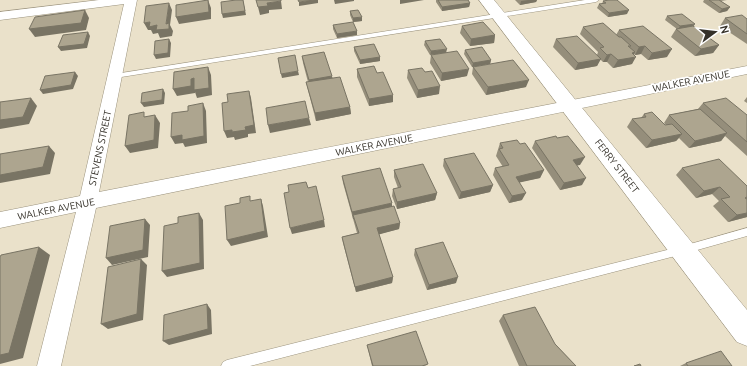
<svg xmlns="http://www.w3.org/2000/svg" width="747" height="366" font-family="Ubuntu,sans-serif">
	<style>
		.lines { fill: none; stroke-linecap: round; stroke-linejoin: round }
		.service-casing { stroke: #9b937e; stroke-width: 1 }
		.minor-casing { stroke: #9b937e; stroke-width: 1 }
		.secondary-casing { stroke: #9b937e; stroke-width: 1 }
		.service { fill: #fff; fill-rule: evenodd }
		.minor { fill: #fff; fill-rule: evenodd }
		.secondary { fill: #fff; fill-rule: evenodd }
		.wall { fill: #958e7b }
		.shaded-wall { fill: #797464 }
		.building { fill: #ada58f; stroke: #797464 }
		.labels { text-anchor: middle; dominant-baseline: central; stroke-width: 3.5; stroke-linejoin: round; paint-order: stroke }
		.street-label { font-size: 10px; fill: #353129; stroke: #fff }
	</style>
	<rect width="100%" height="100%" fill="#eae1ca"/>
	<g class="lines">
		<!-- service casing -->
		<g class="service-casing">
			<path id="service" d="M585,0H599L596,2L115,78L111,76L115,74Z
				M747,228V236L683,254L250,366H221L223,362L227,360L683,246Z"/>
		</g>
		<!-- minor casing -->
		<g class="minor-casing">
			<path id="minor" d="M99,0H137L99,192L747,66V74L96,208L61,366H37L76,212L0,228V212L80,196L124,4L0,20V12Z"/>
		</g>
		<!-- secondary casing -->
		<g class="secondary-casing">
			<path id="secondary" d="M479,0H494L747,310V346L737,342Z"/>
		</g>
		<!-- service -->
		<use href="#service" class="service"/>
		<!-- minor -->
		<use href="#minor" class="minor"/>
		<!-- secondary -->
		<use href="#secondary" class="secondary"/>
	</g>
	<!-- wall -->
	<path class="wall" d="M436,0H468L470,3L469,7L442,11L436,2Z
		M515,0H537L536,2L520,5Z
		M704,0H727L721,1L730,7L727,11L719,13L703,2Z
		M603,1L627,14L608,17L597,8L599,4H602Z
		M350,11L362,21L353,22L350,15Z
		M667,16L693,26L719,45L713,53L695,56L671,37L676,29H677L665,20Z
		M725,18L747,19V44L720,26Z
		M333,25L357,35L337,38L333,29Z
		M462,26L495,35L494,43L470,46L460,33Z
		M583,27L616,35L619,30L667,57L648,60L641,54L635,55L634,54L632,64L613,68L607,62H603L600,59L597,66L575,70L553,47L556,39L597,55L598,52L580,34Z
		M440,39L430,55L424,45L425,41Z
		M354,47L380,57V61L360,64L354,51Z
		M465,50L491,60L490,64L472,67L464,54Z
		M431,55L467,76L441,81L430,63Z
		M302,56L333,78L350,107L351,114L316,121L308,90L306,82H308L303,63Z
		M473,67L526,87L486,95L472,74Z
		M357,69L377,73L393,102L369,106L357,77Z
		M408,70L425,72L439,94L417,98L407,78Z
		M747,97V103L744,101Z
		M703,103L747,115V156L725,136L721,141L689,148L679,138L676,141L646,148L627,127L632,119L641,118L644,114L665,125H666L664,123L669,115L698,109Z
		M535,141L580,165H577L582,185L560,190L532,148Z
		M500,143L520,144L544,170L540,178L519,182L522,200L509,203L493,175L495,168L503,167L496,156Z
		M444,159L493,185L490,192L459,199L443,166Z
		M682,168L747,186V217L728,222L713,206L719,201L712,194L696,198L676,175Z
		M394,170L437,193L435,200L397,209L392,196L393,189L398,188L394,177Z
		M342,176L392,206L400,223L399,229L379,234L393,277L392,283L356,292L343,243L342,237L357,233L343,183Z
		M415,249L456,283L427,290L414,255Z
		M503,315L555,344L576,366H519L499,321Z
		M367,345L427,366H372L368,349Z
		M686,363L732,366H680Z"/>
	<!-- shaded-wall -->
	<path class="shaded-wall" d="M208,0L211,8V19L179,24L176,17Z
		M243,0L246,15L223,18L222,14Z
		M314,0H318V3L299,6V2Z
		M334,0H354V1L335,4Z
		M400,0H424L400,4Z
		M528,0H537L536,2L520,5L521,1Z
		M281,1L282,9L269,10V13L260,15L258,7L267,3Z
		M169,3L172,10L170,25L173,31L172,36L160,38L158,33L153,34L151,30H148L144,23L150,22L166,24Z
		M470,3L469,7L442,11V7Z
		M730,7L727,11L719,13L722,9Z
		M85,10L89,18L86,30L35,37L29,29Z
		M629,10L627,14L608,17L609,13Z
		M362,17V21L353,22V18Z
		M695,24L693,27L678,30L680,26Z
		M357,31V35L337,38V34Z
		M88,32L90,36L87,48L61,51L58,47Z
		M495,35L494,43L470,46L471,39Z
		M169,39L171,43L170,57L156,59L154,55Z
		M719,45L713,53L695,56L701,49Z
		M645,46L641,54L635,55L639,47Z
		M447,49L446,53L430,55L431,51Z
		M672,49L667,57L648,60L652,53Z
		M635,52L632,58L636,57L632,64L613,68L618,60L632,53Z
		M611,54L607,62H603L607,55Z
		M380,57V61L360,64V60Z
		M601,59L597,66L575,70L578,63Z
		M491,60L490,64L472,67L473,63Z
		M208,67L211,75L212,95L197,98L195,92V93L177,96L173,89L191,79L194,78Z
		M469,69L467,76L441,81L442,73Z
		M298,71L299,75L282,78L281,74Z
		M75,72L78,76L73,89L43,94L40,90Z
		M332,76L333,83L310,87L309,80Z
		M529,80L526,87L486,95L488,87Z
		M440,86L439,94L417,98L418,90Z
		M163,89L165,93L164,104L144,107L141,103Z
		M249,91L251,98L256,133L248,134V137L235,140L234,137L227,138L224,131L245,127Z
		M393,95V102L369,106V99Z
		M31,98L37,106L29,124L0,129V120Z
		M203,103L206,111L207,143L185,147L183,143L175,144L171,137Z
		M350,107L351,114L316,121L315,113Z
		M155,115L160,123L158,148L130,153L125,146Z
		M309,118L311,125L270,133L268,125Z
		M727,133L721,141L689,148L695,141Z
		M682,134L676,141L646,148L652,140Z
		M49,146L55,153L50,174L0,183V175Z
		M585,157L580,165L569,167L573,160Z
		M544,170L540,178L513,184L516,177Z
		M586,178L582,185L560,190L564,183Z
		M493,185L490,192L459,199L461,192Z
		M720,187L712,194L696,198L704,191Z
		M437,193L435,200L397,209V202Z
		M526,193L522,200L509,203L512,196Z
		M261,199L263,206L268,237L231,246L227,240Z
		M392,203V210L353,215L354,219H353L352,212Z
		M199,213L203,220L204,269L167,277L162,271Z
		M747,213V217L728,222L737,215Z
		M145,219L150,225L148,257L112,265L106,258Z
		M324,220L325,227L292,234L290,228Z
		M400,223L399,229L377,235V228Z
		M39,247L50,255L23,358L0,364V355Z
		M141,259L147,265L143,320L108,329L101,324Z
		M393,277L392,283L356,292L355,287Z
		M458,277L456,283L427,290L429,285Z
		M207,304L211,310L212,334L169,345L163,341Z"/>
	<!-- building -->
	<path class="building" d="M208,0L209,12L176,17V5Z
		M236,0H243L245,11L222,14L221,2Z
		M256,0H281V1L267,3L268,6L258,7Z
		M298,0H314L299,2Z
		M438,0H468L470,3L442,7Z
		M609,0H617L629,10L609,13L599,4L606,3L603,1Z
		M709,0H719L730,7L722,9Z
		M169,3L166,24L169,23V29L156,30L157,25L149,27L150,22L144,23L146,6Z
		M85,10L81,23L29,29L35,17Z
		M358,10L362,17L353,18L350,11Z
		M682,14L695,24L680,26L667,16Z
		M742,15L747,19V34L725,18Z
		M353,22L357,31L337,34L333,25Z
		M483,22L495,35L471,39L462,26Z
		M603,23L619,37H621L631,46H628L635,52L632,53L636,57L618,60L611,54L607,55L600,48L604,47L583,27Z
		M643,26L672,49L652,53L645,46L639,47L619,30Z
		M693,26L719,45L701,49L676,29Z
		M88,32L84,44L58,47L63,35Z
		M577,36L601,59L578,63L556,39Z
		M169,39L168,53L154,55L155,41Z
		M440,39L447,49L431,51L425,41Z
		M374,44L380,57L360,60L354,47Z
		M482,47L491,60L473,63L465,50Z
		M457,51L469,69L442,73L431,55Z
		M324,52L332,76L309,80L302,56Z
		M295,55L298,71L281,74L278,58Z
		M513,60L529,80L488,87L473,67Z
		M374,66L377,73L383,72L393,95L369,99L357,69Z
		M208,67L209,88L194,90V78L191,79V86L173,89L174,72Z
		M422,68L425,72L432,71L440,86L418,90L408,70Z
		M75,72L71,85L40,90L45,76Z
		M340,77L350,107L315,113L306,82Z
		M163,89L162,100L141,103L142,93Z
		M249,91L254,125L245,127L246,130L232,132V130L224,131L222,103L228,102L227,94Z
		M31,98L23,117L0,120V102Z
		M726,98L747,115V142L703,103Z
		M305,101L309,118L268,125L266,108Z
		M203,103L204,136L182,140V135L171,137L172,113L188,111V106Z
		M700,109L727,133L695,141L669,115Z
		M144,112V117L155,115L154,140L125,146L129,115Z
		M652,112L665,125L672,124L682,134L652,140L632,119L646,117L644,114Z
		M556,136L557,138L568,136L585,157L573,160L586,178L564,183L535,141Z
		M517,140L520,144L525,143L544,170L516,177L526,193L512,196L495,168L509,165L499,149L503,148L500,143Z
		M49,146L43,167L0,175V154Z
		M474,153L493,185L461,192L444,159Z
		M719,159L747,186V197L745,198L747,199V213L737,215L721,199L730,197L720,187L704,191L682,168Z
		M423,164L437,193L397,202L393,189L401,187L394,170Z
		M380,168L392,203L352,212L342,176Z
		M306,182L308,188L316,186L324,220L290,228L284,193L289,192L288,185Z
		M250,196V201L261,199L265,231L227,240L225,206L240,203V198Z
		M394,206L400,223L377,228L393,277L355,287L342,237L359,233L353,215Z
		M199,213L200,263L162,271L164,226L178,223V217Z
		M145,219L143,250L106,258L110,226Z
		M443,242L458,277L429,285L415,249Z
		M39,247L9,353L0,355V257L1,255Z
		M141,259L137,314L101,324L108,267Z
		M207,304L208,329L163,341L164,315Z
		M535,307L555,344L576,366H527L503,315Z
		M416,331L428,364L422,366H373L367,345Z
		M721,351L732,366H688L686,363Z
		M640,364L641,366H634Z"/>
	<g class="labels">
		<!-- street labels -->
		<g class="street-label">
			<text transform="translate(691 81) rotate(-11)">WALKER AVENUE</text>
			<text transform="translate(374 145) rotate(-11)">WALKER AVENUE</text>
			<text transform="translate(100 148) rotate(-78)">STEVENS STREET</text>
			<text transform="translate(617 166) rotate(52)">FERRY STREET</text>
			<text transform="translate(56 209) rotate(-11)">WALKER AVENUE</text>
		</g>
	</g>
	<!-- north arrow -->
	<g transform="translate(715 32) rotate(75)" stroke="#ffffff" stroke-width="3" paint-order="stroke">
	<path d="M0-3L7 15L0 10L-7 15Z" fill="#353129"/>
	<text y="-6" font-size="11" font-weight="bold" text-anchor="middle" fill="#353129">N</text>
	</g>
</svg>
